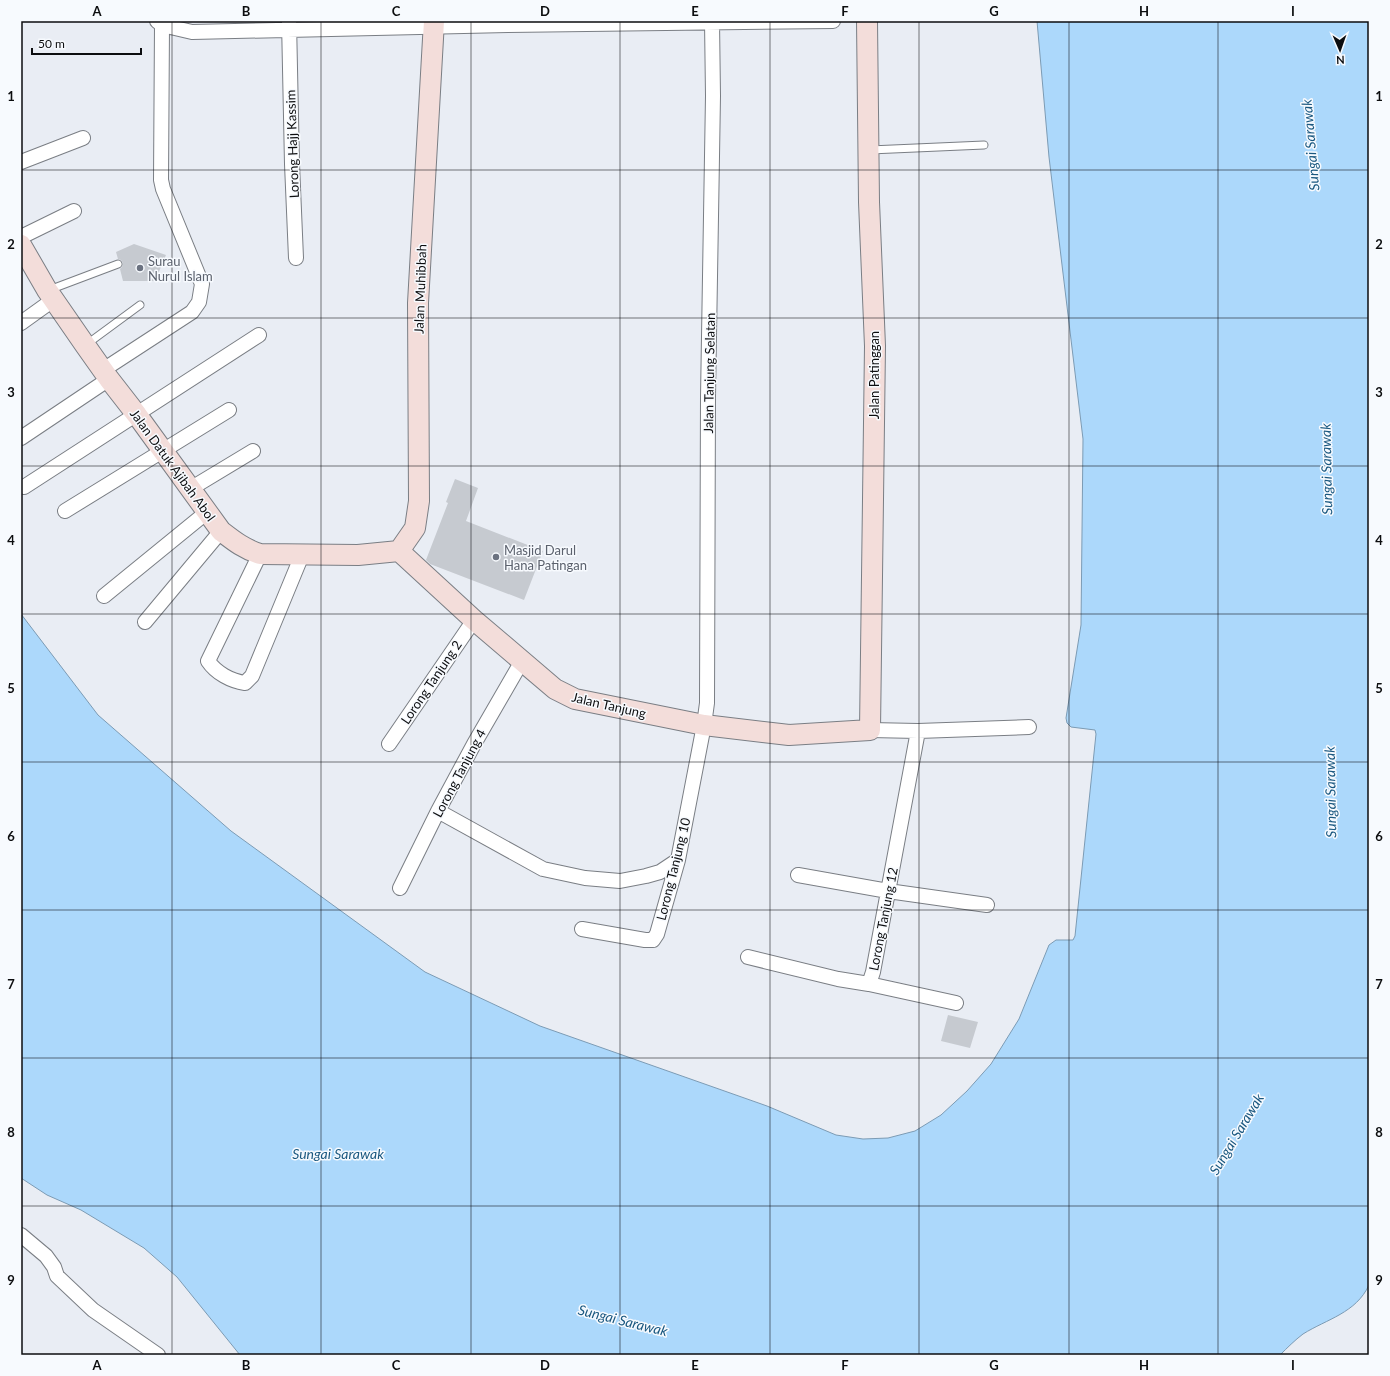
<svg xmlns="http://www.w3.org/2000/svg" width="1390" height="1376" font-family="Lato,sans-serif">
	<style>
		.water { fill: #acd8fb; stroke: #7c9bb4 }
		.building { fill: #c6cad0 }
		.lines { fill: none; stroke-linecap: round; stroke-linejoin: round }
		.service-casing { stroke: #7a7e84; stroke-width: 9 }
		.minor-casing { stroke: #7a7e84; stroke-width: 16 }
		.secondary-casing { stroke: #7a7e84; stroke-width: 22 }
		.service { stroke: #fff; stroke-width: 7 }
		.minor { stroke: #fff; stroke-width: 14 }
		.secondary { stroke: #f3ddda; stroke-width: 20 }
		.grid { fill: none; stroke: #0c0d0f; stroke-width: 1; stroke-opacity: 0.55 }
		.worship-dot { fill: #6b7280; stroke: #f7fafe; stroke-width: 1.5 }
		.labels { text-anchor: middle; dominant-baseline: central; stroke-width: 3; stroke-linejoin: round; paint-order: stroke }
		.street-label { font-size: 13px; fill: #0c0d0f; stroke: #f7fafe }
		.worship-label { font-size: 13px; fill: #5b616d; stroke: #f7fafe; text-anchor: start }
		.water-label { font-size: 14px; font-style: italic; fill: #1a5880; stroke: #f7fafe }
		.neatline { fill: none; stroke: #0c0d0f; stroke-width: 1.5 }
		.grid-label { font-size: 13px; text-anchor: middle; font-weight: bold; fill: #0c0d0f }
	</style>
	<rect width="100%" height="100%" fill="#e9edf4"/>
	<!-- water -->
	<path class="water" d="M1037,21H1369V1285C1356,1313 1327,1319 1303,1334C1295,1340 1287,1348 1280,1355H240L177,1277L144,1248L81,1210L47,1195L21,1178V614L98,715L231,831L425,972L540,1026L767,1106L836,1135L863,1139L888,1138L915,1131L941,1115L967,1091L991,1064L1019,1019L1049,945L1056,940H1073L1075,936L1096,734L1095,730L1071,727L1067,723L1066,718L1081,625L1083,439L1049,157Z"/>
	<!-- building -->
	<path class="building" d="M134,244L166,255L155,281H123L120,269L122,267L123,263L121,260L118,259L116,252Z
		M455,479L478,488L466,521L543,551L524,600L430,564L426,560L448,503L446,502Z
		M948,1015L978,1022L970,1048L941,1041Z"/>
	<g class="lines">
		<!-- service casing -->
		<g class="service-casing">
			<path id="service" d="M870,150L984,145
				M49,290L118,264
				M87,344L140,305"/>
		</g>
		<!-- minor casing -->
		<g class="minor-casing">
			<path id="minor" d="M157,21L162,25L192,32L508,25L833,21
				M289,21L292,164L296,258
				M21,162L83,138
				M21,237L74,211
				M21,323L53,300
				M103,370L192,312L199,302L202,284L163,189L161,180L162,25
				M21,438L109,379
				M24,487L259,335
				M190,489L253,451
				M65,511L229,410
				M260,554L208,661C216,673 231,681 245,683L252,676L302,555
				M104,596L207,512
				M145,622L221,531
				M870,730L918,731L1029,727
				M389,744L474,620
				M438,811L543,869L585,878L620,881L646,876L660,872L678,860
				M798,875L888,891L987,905
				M400,888L438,811L474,744L522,661
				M582,929L645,940H653L657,934L678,860L704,725L707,703L708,397L713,96L712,21
				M748,957L838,979L869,984L873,972L918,731
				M869,984L956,1003
				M21,1235L46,1256L54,1267L57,1276L93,1310L158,1355"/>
		</g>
		<!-- secondary casing -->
		<g class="secondary-casing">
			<path id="secondary" d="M21,245L47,290L85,345L109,379L137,415L221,531C234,541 244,549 260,554L358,555L399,551
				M399,551L474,620L555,689L575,699L704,725L789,735L870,730L875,346L869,202L867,21
				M399,551L415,528L419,501L418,303L434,21"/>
		</g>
		<!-- service -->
		<use href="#service" class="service"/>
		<!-- minor -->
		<use href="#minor" class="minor"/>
		<!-- secondary -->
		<use href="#secondary" class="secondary"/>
	</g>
	<!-- grid -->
	<path class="grid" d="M172,21V1355M321,21V1355M471,21V1355M620,21V1355M770,21V1355M919,21V1355M1069,21V1355M1218,21V1355M21,170H1369M21,318H1369M21,466H1369M21,614H1369M21,762H1369M21,910H1369M21,1058H1369M21,1206H1369"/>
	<!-- markers -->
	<g class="worship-dot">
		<circle cx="140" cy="268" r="4"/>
		<circle cx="496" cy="557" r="4"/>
	</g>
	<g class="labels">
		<!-- street labels -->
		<g class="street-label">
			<text transform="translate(292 144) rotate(-92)">Lorong Hajj Kassim</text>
			<text transform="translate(420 289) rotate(-88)">Jalan Muhibbah</text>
			<text transform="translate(709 373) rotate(-89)">Jalan Tanjung Selatan</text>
			<text transform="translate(874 375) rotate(-90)">Jalan Patinggan</text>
			<text transform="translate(173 465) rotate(54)">Jalan Datuk Ajibah Abol</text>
			<text transform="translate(431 682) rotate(-56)">Lorong Tanjung 2</text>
			<text transform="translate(609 705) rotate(13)">Jalan Tanjung</text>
			<text transform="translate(459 773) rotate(-62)">Lorong Tanjung 4</text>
			<text transform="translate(673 869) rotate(-76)">Lorong Tanjung 10</text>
			<text transform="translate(883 919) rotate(-79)">Lorong Tanjung 12</text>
		</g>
		<!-- worship labels -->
		<g class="worship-label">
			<text x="148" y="261">Surau<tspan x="148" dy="15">Nurul Islam</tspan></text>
			<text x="504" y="550">Masjid Darul<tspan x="504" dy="15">Hana Patingan</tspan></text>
		</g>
		<!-- water labels -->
		<g class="water-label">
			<text transform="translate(1310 145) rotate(-95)">Sungai Sarawak</text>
			<text transform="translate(1326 469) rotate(-91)">Sungai Sarawak</text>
			<text transform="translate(1330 792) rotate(-91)">Sungai Sarawak</text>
			<text transform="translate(1236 1134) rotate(-59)">Sungai Sarawak</text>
			<text x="338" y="1153">Sungai Sarawak</text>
			<text transform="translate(623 1320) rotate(14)">Sungai Sarawak</text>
		</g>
	</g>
	<!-- border -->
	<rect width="1390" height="1376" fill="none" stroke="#f7fafe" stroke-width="44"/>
	<!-- north arrow -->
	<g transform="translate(1340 50) rotate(178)" stroke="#f7fafe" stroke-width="3" paint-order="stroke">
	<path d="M0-3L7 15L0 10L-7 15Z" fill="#0c0d0f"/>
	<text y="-6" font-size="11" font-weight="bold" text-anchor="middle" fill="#0c0d0f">N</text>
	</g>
	<!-- scale -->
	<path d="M32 48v6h109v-6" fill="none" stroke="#0c0d0f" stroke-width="2"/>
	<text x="38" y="48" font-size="12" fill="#0c0d0f" stroke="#f7fafe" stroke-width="3" paint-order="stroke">50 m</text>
	<rect x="22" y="22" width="1346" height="1332" class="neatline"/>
	<g class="grid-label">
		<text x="97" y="16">A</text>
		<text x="246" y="16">B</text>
		<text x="396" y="16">C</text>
		<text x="545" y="16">D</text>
		<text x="695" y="16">E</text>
		<text x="845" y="16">F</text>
		<text x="994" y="16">G</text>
		<text x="1144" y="16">H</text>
		<text x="1293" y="16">I</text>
		<text x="11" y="101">1</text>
		<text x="1379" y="101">1</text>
		<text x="11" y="249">2</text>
		<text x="1379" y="249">2</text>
		<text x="11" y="397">3</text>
		<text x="1379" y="397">3</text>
		<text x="11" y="545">4</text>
		<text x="1379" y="545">4</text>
		<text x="11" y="693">5</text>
		<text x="1379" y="693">5</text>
		<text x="11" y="841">6</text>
		<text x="1379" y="841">6</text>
		<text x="11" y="989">7</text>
		<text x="1379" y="989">7</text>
		<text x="11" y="1137">8</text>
		<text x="1379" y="1137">8</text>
		<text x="11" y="1285">9</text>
		<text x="1379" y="1285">9</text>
		<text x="97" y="1370">A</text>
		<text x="246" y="1370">B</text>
		<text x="396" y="1370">C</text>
		<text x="545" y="1370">D</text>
		<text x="695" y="1370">E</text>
		<text x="845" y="1370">F</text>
		<text x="994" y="1370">G</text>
		<text x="1144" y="1370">H</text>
		<text x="1293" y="1370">I</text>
	</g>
</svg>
